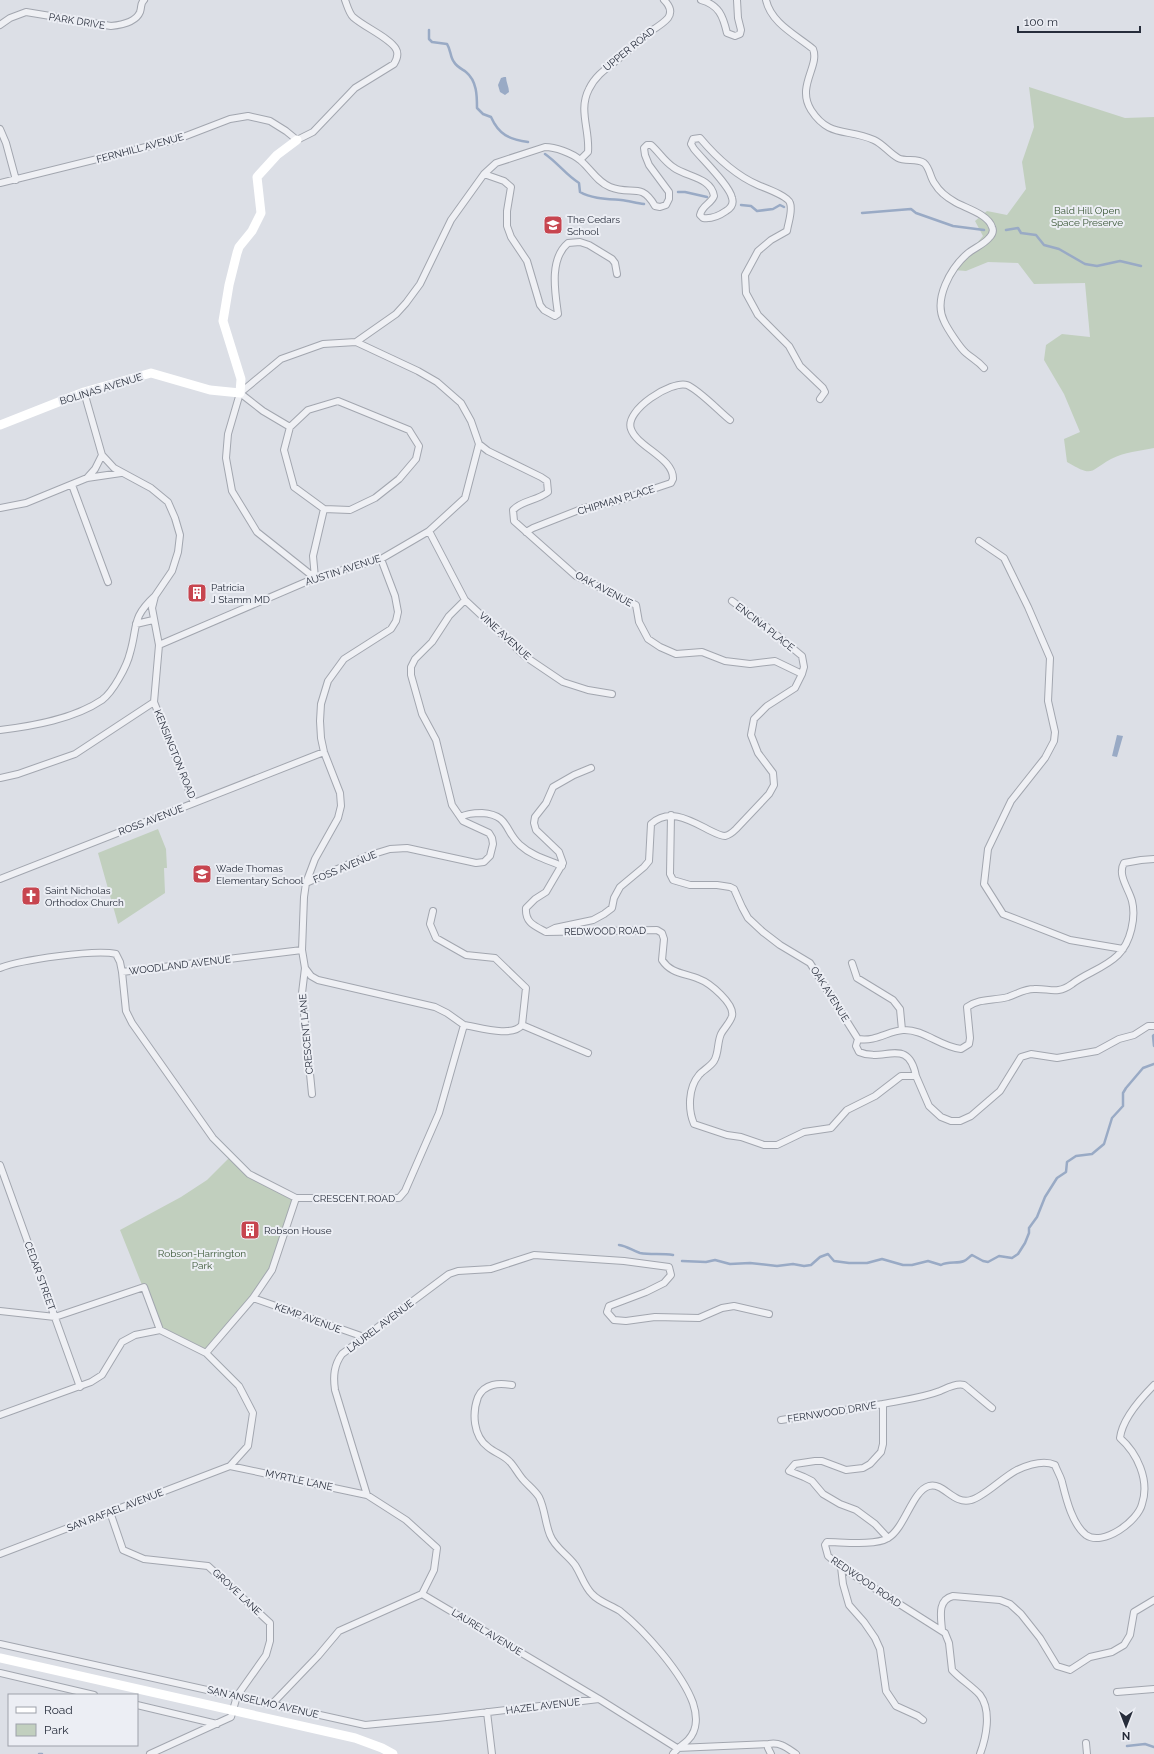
<svg xmlns="http://www.w3.org/2000/svg" width="1154" height="1754" font-family="Raleway,sans-serif">
	<style>
		.green { fill: #c1cfbe }
		.water { fill: #99aac5 }
		.lines { fill: none; stroke-linecap: round; stroke-linejoin: round }
		.stream { stroke: #99aac5; stroke-width: 2.5 }
		.street-casing { stroke: #a2a6af; stroke-width: 8 }
		.street { stroke: #eff0f4; stroke-width: 6 }
		.secondary { stroke: #fff; stroke-width: 9 }
		.labels { text-anchor: middle; dominant-baseline: central; stroke-width: 4; stroke-linejoin: round; paint-order: stroke }
		.street-label { font-size: 10px; fill: #272d3b; stroke: #eceef4 }
		.park-label { font-size: 10px; fill: #395635; stroke: #eceef4 }
		.poi-label { font-size: 10px; fill: #272d3b; stroke: #eceef4; text-anchor: start }
	</style>
	<rect width="100%" height="100%" fill="#dcdfe6"/>
	<!-- green -->
	<path class="green" d="M1029,87L1125,118L1154,117V448C1140,451 1124,452 1111,459C1089,471 1094,478 1067,462L1064,439L1080,432L1064,394L1044,360L1046,345L1062,334L1090,337L1085,283L1034,284L1018,263L988,262L966,271L954,270L983,236L975,221L987,211L1007,215L1026,189L1022,162L1034,127Z
		M158,829L166,849L167,868H164L165,893L118,924L98,853Z
		M231,1156L249,1174L296,1198L272,1270L206,1353L160,1330L120,1230L181,1197L207,1180Z"/>
	<!-- water -->
	<path class="water" d="M504,77H506C506,82 509,87 509,92L505,95L500,92L498,85L501,78Z
		M1117,735L1123,736L1117,757L1112,756Z"/>
	<g class="lines">
		<!-- stream -->
		<path class="stream" d="M429,30V39L432,42L447,44C451,50 450,57 454,62C457,67 462,69 466,72C477,81 477,96 477,108L483,114L491,117C499,135 509,139 528,142
			M545,154C558,163 566,175 579,183L580,192C592,199 608,199 621,200C629,201 636,203 644,204
			M678,192H685L707,197
			M741,205L751,206L757,211L773,209L780,205L784,207
			M862,213L911,209L916,213L953,226L984,230
			M1006,230L1018,228L1021,233L1036,235L1044,245L1059,249L1085,264L1097,266L1120,261L1141,266
			M1154,1035L1153,1036L1154,1046
			M619,1245C627,1246 633,1251 640,1253C651,1255 662,1253 673,1255
			M682,1261L706,1262L715,1260L730,1264L750,1263L777,1266L793,1264L804,1266L811,1265L820,1257L828,1254L834,1261L849,1263H867L882,1259L903,1265H912L928,1261L941,1265C949,1261 957,1264 964,1261C967,1260 969,1257 972,1255L983,1261L988,1262L999,1256L1012,1258L1018,1254L1025,1243L1029,1233V1228L1037,1217L1045,1197L1057,1178L1066,1172L1067,1162L1076,1156L1092,1154L1104,1144L1112,1118L1123,1106V1093L1126,1088L1143,1068L1154,1064
			M1127,1746L1145,1744L1154,1747
			M39,1754H42"/>
		<!-- street casing -->
		<g class="street-casing">
			<path id="street" d="M701,0C719,5 723,16 727,33L735,36L740,34L741,30L738,18L737,0
				M766,0C771,23 796,35 813,49C820,66 796,86 811,110C829,138 847,128 874,140C883,144 889,153 898,158C905,162 917,158 924,163C930,168 930,178 935,184C939,191 948,198 955,202C965,208 988,214 992,227C994,231 992,235 989,238C983,245 974,248 967,254C951,268 933,299 944,321C947,328 960,348 966,353C973,359 978,361 984,368
				M0,25L10,18L26,12L111,26C121,25 136,22 140,12C142,6 140,4 144,0
				M0,129L6,143L16,180
				M580,160L588,152C590,130 578,110 589,89C596,74 609,67 621,57C630,50 639,40 648,33C654,29 663,24 668,18C673,11 669,5 664,0
				M484,174L504,181L511,187L507,211V226L511,237L527,261L540,305L544,310L555,316L558,314C555,292 549,259 568,243L580,242L589,245L612,259L615,263L617,274
				M0,183L178,139L230,119L248,116L270,121L286,131L297,140L313,132L355,88L394,64C397,59 399,54 396,49C390,38 364,27 353,17C349,13 347,5 345,0
				M356,342L396,314L406,303L420,284L451,220L484,174L496,163L545,147C555,147 572,153 580,160C591,169 596,181 610,187C631,196 641,181 655,206L660,207L666,205L669,199V192L649,165L645,155L644,148L647,145H651C659,152 664,161 673,167C686,177 711,177 714,196C711,204 702,205 700,215L703,218C711,219 719,216 726,211C731,208 734,204 732,198C730,186 703,160 694,149L691,144L693,139L700,138C716,157 735,175 758,185C765,188 788,196 790,203C793,211 788,223 787,231L771,240L758,251L745,275L746,293L758,315L789,346L800,366L823,388L825,392L820,399
				M84,392L102,455L114,468L151,488L168,502L175,518L180,535L178,552L172,571L155,596L152,608L159,645L154,702L194,803
				M240,393L281,359L323,344L356,342L418,371L437,382L461,403L471,421L479,444L488,451L541,477L547,481L548,492C537,501 522,500 513,510L514,521L576,576L636,605L639,622L648,639L660,647L676,654L702,652L725,661L750,664L775,661L802,674
				M240,393L263,411L290,427L308,410L338,401L409,430L419,446L416,459L399,479L375,498L350,510L324,509L313,556L315,578
				M240,393L228,434L226,458L232,491L257,532L315,578
				M290,427L284,450L294,487L324,509
				M87,478L95,469L102,455
				M72,485L108,582
				M0,508L26,503L87,478L121,473
				M429,531L465,600L526,657L563,682L588,690L612,694
				M526,532L533,528L584,508L617,501L671,483L673,479C674,458 637,447 631,429C624,410 672,380 687,385C698,389 720,412 730,420
				M979,541L1004,558L1028,607L1050,658L1048,701L1055,732L1054,741L1045,758L1011,801L988,849L984,884L1003,914L1070,940L1123,949
				M136,624L153,620
				M159,645L315,578L381,559L429,531L465,498L479,444
				M0,730C33,726 74,719 102,700C113,692 127,666 130,653C138,626 131,618 155,596
				M591,768L574,775L553,787L546,803L535,817L534,823L536,830L559,852L563,863L546,892L535,899L526,908C525,923 535,926 546,932L657,930L662,933L664,939L662,960C671,974 685,973 699,979C710,983 735,1004 732,1016C730,1023 724,1028 721,1034C717,1043 719,1053 714,1061C710,1067 703,1070 699,1075C688,1088 688,1110 694,1124L727,1135L741,1137L764,1145H777L804,1132L831,1128L847,1110L875,1096L901,1076H916L929,1106L941,1117L951,1121H960L971,1116L1000,1091L1021,1057L1031,1054L1057,1058L1097,1051L1119,1039L1134,1035L1148,1026H1154
				M0,778L18,774L75,754L154,702
				M671,815L670,874L673,880L690,885H717L730,887L734,889L742,907L748,918L763,932L780,945L810,963L858,1039C876,1042 888,1031 903,1030C924,1029 940,1047 961,1049L969,1044L970,1038L967,1007C980,998 993,1001 1008,997C1017,994 1024,989 1034,989C1049,988 1057,995 1072,984C1086,973 1105,968 1118,955C1131,942 1136,917 1132,901C1129,889 1117,875 1124,863L1141,860L1154,859
				M461,817C467,813 475,813 482,813C510,815 504,831 520,845C532,856 548,860 562,866
				M0,879L324,752
				M306,883L367,856L390,849L407,848L476,863L484,862L490,856L493,844L492,838L489,833L463,821L452,805L436,740L422,714L411,675V667L415,659L432,642L449,616L465,600
				M433,911L430,924L436,938L466,955L495,958L526,988L522,1025C512,1038 478,1027 464,1025
				M549,931L555,928L593,920L604,914L612,908L614,898L620,887L644,867L649,861L651,824C670,807 691,821 711,831C715,833 721,836 725,836C730,835 733,832 736,829L769,794L774,785L773,773L758,753L751,735L754,719L767,706L795,688L802,674L804,667L802,656L767,627L732,601
				M852,963L857,978L893,1000L900,1009L902,1030
				M0,968C20,960 96,949 116,954L120,962L122,972L302,950
				M122,972L126,1011L132,1023L213,1138L249,1174L296,1198H399L405,1191L439,1113L464,1025L447,1013L435,1007L318,980L311,976L305,968
				M522,1025L588,1053
				M858,1039L856,1046L859,1052C884,1063 908,1036 916,1076
				M312,1094L302,993L305,968L302,950L304,897L306,883L315,859L338,818L341,806L340,793L324,752L321,738L320,721L321,704L328,681L344,659L391,629L396,621L398,612L395,596L381,559
				M0,1165L80,1387
				M253,1298L364,1337
				M0,1311L55,1317L144,1287L160,1330
				M206,1353L253,1298L272,1270L296,1198
				M512,1385C499,1383 485,1383 478,1397C472,1413 473,1436 488,1447C495,1453 504,1455 510,1462C514,1466 517,1472 521,1477C526,1484 534,1489 539,1497C545,1509 545,1523 550,1535C555,1548 567,1554 575,1565C581,1574 584,1586 592,1594C599,1602 611,1605 620,1611C645,1631 682,1673 693,1703C697,1715 698,1730 688,1740C683,1745 677,1748 673,1754
				M883,1404C902,1400 922,1398 940,1391C947,1388 956,1383 964,1385C966,1386 989,1406 992,1408
				M0,1415L91,1382L102,1375L122,1342L135,1335L160,1330L206,1353L239,1386L253,1413L248,1446L230,1466L0,1554
				M781,1420L883,1404V1444L881,1452L870,1464L863,1468L846,1470L822,1461H815L795,1464L789,1471L804,1477L812,1481L823,1494L840,1504L856,1510L875,1524L888,1538
				M230,1466L367,1495
				M110,1512L123,1550L144,1559L208,1566L270,1623V1641L266,1655L237,1696L231,1717L150,1754
				M841,1567L843,1584L849,1605L864,1622L875,1638L880,1649L886,1691L896,1706L918,1716L923,1720
				M422,1594L434,1570L437,1548L406,1520L367,1495L335,1390C333,1376 334,1365 342,1354L449,1274L458,1271L491,1269L534,1255L624,1261L669,1267L671,1275L664,1283L646,1292L609,1306L607,1312L614,1320L626,1321L655,1317L699,1318L722,1308L734,1306L769,1314
				M422,1594L599,1699L677,1748
				M942,1630C941,1617 937,1600 953,1596L1000,1600L1010,1604L1021,1614L1040,1638L1057,1666L1070,1670L1090,1657L1112,1652L1124,1645L1130,1635L1134,1612L1154,1600
				M0,1644L365,1725L438,1718L599,1699
				M0,1673L94,1695
				M1117,1692L1154,1689
				M272,1704L318,1656L339,1631L422,1594
				M137,1705L217,1724
				M487,1712L492,1754
				M1086,1743L1087,1754
				M677,1748L769,1744
				M771,1754L768,1748L769,1744C781,1742 787,1748 796,1754
				M980,1754C986,1738 992,1711 980,1695C972,1686 960,1679 952,1670L949,1643L945,1633L841,1567L828,1556L825,1545L827,1542C842,1542 875,1546 888,1538C905,1528 912,1491 929,1486C944,1482 953,1505 971,1500C984,1497 1003,1477 1017,1470C1028,1465 1044,1460 1055,1465C1057,1471 1061,1477 1062,1482C1066,1498 1072,1524 1086,1535C1103,1547 1138,1521 1142,1504C1150,1480 1137,1453 1120,1438C1122,1420 1141,1398 1154,1385"/>
		</g>
		<!-- street -->
		<use href="#street" class="street"/>
		<!-- secondary -->
		<path class="secondary" d="M0,425L84,392L151,373L210,390L240,393L241,379L223,321L229,285L237,253L239,247L252,231L261,213L257,177L277,155L297,140
			M0,1658L355,1738L382,1748L393,1754"/>
	</g>
	<!-- icons -->
	<defs>
		<g id="school-square" transform="scale(1)"><rect x="-9" y="-9" width="18" height="18" rx="4" fill="#c7454f" stroke="#eceef4"/><path d="M0-5L7-2L0 1L-7-2ZM-4 1L0 2.5L4 1V4Q0 6-4 4Z" fill="#fff"/></g>
		<g id="building-square" transform="scale(1)"><rect x="-9" y="-9" width="18" height="18" rx="4" fill="#c7454f" stroke="#eceef4"/><path d="M-4-6H4V6H1V3H-1V6H-4ZM-2.5-4.3h1.7v1.8h-1.7ZM.8-4.3h1.7v1.8H.8ZM-2.5-1h1.7V.8h-1.7ZM.8-1h1.7V.8H.8Z" fill="#fff"/></g>
		<g id="church-square" transform="scale(1)"><rect x="-9" y="-9" width="18" height="18" rx="4" fill="#c7454f" stroke="#eceef4"/><path d="M-1.2-6h2.4v3.5h3.3v2.4h-3.3V6h-2.4V-.1h-3.3v-2.4h3.3Z" fill="#fff"/></g>
	</defs>
	<g fill-rule="evenodd">
		<use href="#school-square" x="553" y="225"/>
		<use href="#building-square" x="197" y="593"/>
		<use href="#school-square" x="202" y="874"/>
		<use href="#church-square" x="31" y="896"/>
		<use href="#building-square" x="250" y="1230"/>
	</g>
	<g class="labels">
		<!-- street labels -->
		<g class="street-label">
			<text transform="translate(77 21) rotate(9)">PARK DRIVE</text>
			<text transform="translate(629 49) rotate(-39)">UPPER ROAD</text>
			<text transform="translate(140 148) rotate(-15)">FERNHILL AVENUE</text>
			<text transform="translate(101 389) rotate(-17)">BOLINAS AVENUE</text>
			<text transform="translate(616 500) rotate(-17)">CHIPMAN PLACE</text>
			<text transform="translate(343 570) rotate(-18)">AUSTIN AVENUE</text>
			<text transform="translate(604 589) rotate(28)">OAK AVENUE</text>
			<text transform="translate(765 627) rotate(38)">ENCINA PLACE</text>
			<text transform="translate(505 636) rotate(42)">VINE AVENUE</text>
			<text transform="translate(175 754) rotate(68)">KENSINGTON ROAD</text>
			<text transform="translate(151 820) rotate(-21)">ROSS AVENUE</text>
			<text transform="translate(345 867) rotate(-23)">FOSS AVENUE</text>
			<text transform="translate(605 931) rotate(-1)">REDWOOD ROAD</text>
			<text transform="translate(180 965) rotate(-7)">WOODLAND AVENUE</text>
			<text transform="translate(830 994) rotate(58)">OAK AVENUE</text>
			<text transform="translate(306 1034) rotate(-95)">CRESCENT LANE</text>
			<text x="354" y="1198">CRESCENT ROAD</text>
			<text transform="translate(40 1276) rotate(70)">CEDAR STREET</text>
			<text transform="translate(308 1318) rotate(20)">KEMP AVENUE</text>
			<text transform="translate(380 1326) rotate(-37)">LAUREL AVENUE</text>
			<text transform="translate(832 1412) rotate(-9)">FERNWOOD DRIVE</text>
			<text transform="translate(299 1480) rotate(12)">MYRTLE LANE</text>
			<text transform="translate(115 1510) rotate(-21)">SAN RAFAEL AVENUE</text>
			<text transform="translate(866 1582) rotate(34)">REDWOOD ROAD</text>
			<text transform="translate(237 1592) rotate(43)">GROVE LANE</text>
			<text transform="translate(487 1632) rotate(31)">LAUREL AVENUE</text>
			<text transform="translate(263 1702) rotate(13)">SAN ANSELMO AVENUE</text>
			<text transform="translate(543 1706) rotate(-7)">HAZEL AVENUE</text>
		</g>
		<!-- park labels -->
		<g class="park-label">
			<text x="1087" y="210">Bald Hill Open<tspan x="1087" dy="12">Space Preserve</tspan></text>
			<text x="202" y="1253">Robson-Harrington<tspan x="202" dy="12">Park</tspan></text>
		</g>
		<!-- poi labels -->
		<g class="poi-label">
			<text x="567" y="219">The Cedars<tspan x="567" dy="12">School</tspan></text>
			<text x="211" y="587">Patricia<tspan x="211" dy="12">J Stamm MD</tspan></text>
			<text x="216" y="868">Wade Thomas<tspan x="216" dy="12">Elementary School</tspan></text>
			<text x="45" y="890">Saint Nicholas<tspan x="45" dy="12">Orthodox Church</tspan></text>
			<text x="264" y="1230">Robson House</text>
		</g>
	</g>
	<!-- legend -->
	<rect x="8" y="1694" width="130" height="52" fill="#eceef4" stroke="#9da1aa"/>
	<rect x="16" y="1707" width="20" height="6" fill="#ffffff" stroke="#9da1aa"/>
	<text x="44" y="1714" font-size="12" fill="#272d3b">Road</text>
	<rect x="16" y="1724" width="20" height="12" fill="#c1cfbe" stroke="#9da1aa"/>
	<text x="44" y="1734" font-size="12" fill="#272d3b">Park</text>
	<!-- north arrow -->
	<g transform="translate(1126 1726) rotate(180)" stroke="#eceef4" stroke-width="3" paint-order="stroke">
	<path d="M0-3L7 15L0 10L-7 15Z" fill="#272d3b"/>
	<text y="-6" font-size="11" font-weight="bold" text-anchor="middle" fill="#272d3b">N</text>
	</g>
	<!-- scale -->
	<path d="M1018 26v6h122v-6" fill="none" stroke="#272d3b" stroke-width="2"/>
	<text x="1024" y="26" font-size="12" fill="#272d3b" stroke="#eceef4" stroke-width="3" paint-order="stroke">100 m</text>
</svg>
